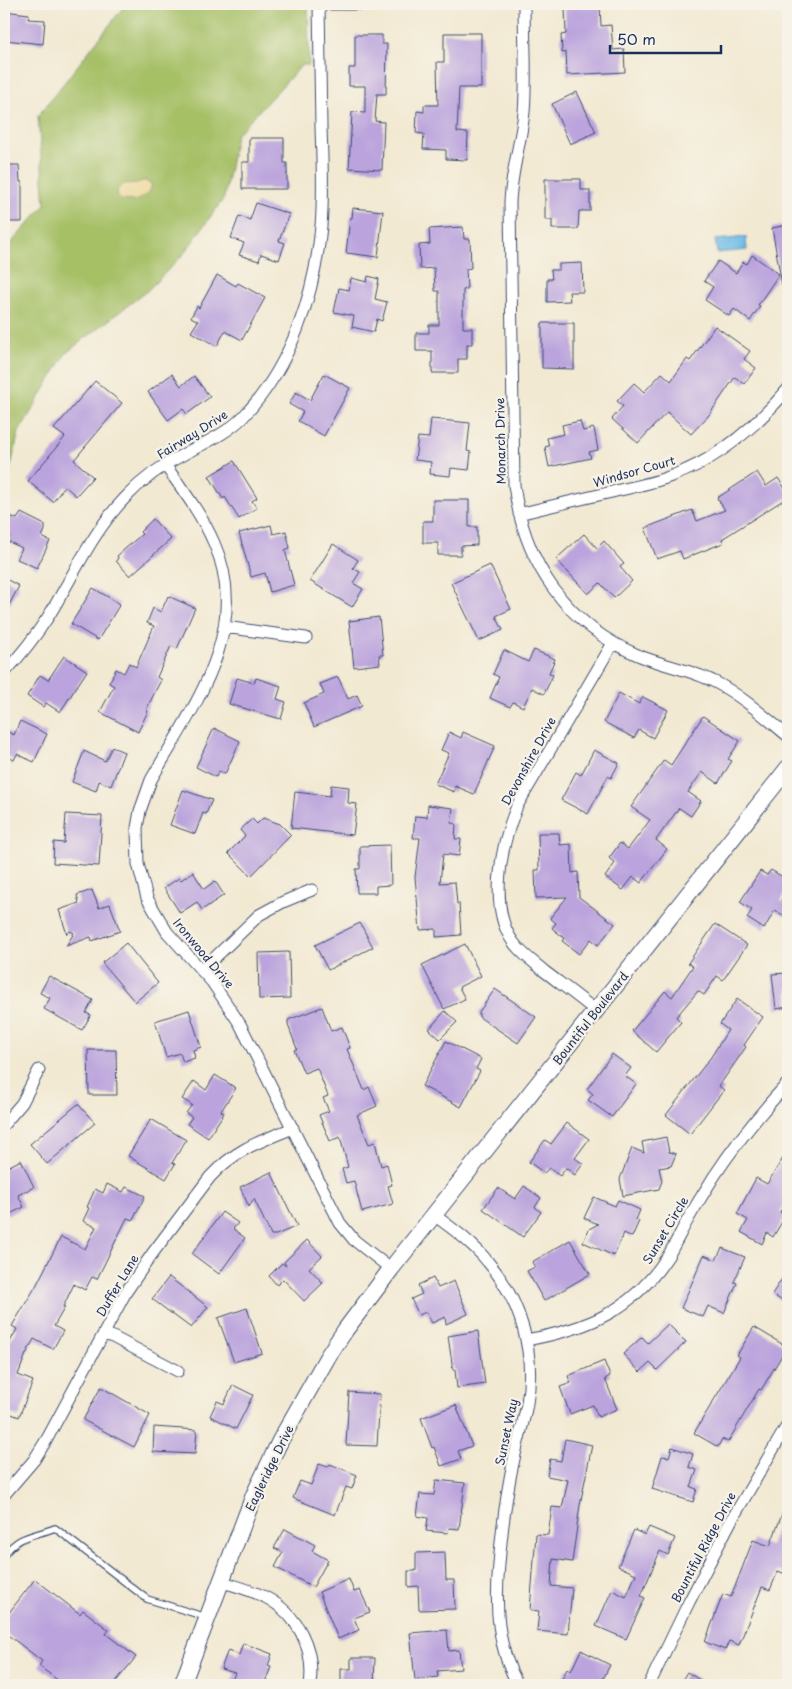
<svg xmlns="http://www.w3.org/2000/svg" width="792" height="1689" font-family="'Playpen Sans',sans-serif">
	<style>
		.green { fill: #a6c066; stroke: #607862 }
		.sand { fill: #eeda9e; stroke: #84847e }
		.water { fill: #6cbbe6; stroke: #4475a2 }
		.building { fill: #bba4dd }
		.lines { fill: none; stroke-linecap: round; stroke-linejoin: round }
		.service-casing { stroke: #3b4b6f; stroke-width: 8 }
		.minor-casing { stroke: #3b4b6f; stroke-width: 13 }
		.secondary-casing { stroke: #3b4b6f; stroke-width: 18 }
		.service { stroke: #fff; stroke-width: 5.5 }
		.minor { stroke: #fff; stroke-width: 11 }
		.secondary { stroke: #fff; stroke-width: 16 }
		.labels { text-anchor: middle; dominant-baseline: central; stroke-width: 4.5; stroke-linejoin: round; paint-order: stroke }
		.street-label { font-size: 12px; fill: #1b2f5e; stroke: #f7f3e8 }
	</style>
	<rect width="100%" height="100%" fill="#f7f3e8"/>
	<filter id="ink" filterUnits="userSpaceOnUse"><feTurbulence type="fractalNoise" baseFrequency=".02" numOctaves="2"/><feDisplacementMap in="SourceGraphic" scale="10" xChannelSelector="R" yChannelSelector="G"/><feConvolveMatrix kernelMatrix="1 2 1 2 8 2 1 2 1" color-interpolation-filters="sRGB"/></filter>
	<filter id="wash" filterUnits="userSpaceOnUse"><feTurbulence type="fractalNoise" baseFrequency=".0096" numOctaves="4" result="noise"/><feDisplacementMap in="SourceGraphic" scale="20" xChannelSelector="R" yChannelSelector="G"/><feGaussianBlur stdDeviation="1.12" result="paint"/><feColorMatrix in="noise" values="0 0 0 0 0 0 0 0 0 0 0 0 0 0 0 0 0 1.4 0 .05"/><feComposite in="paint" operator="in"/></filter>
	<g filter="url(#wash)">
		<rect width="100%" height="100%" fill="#f2e9d2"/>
		<!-- green -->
		<path class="green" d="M126,4H308L309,65H302L236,135L224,198L182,256L148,290L66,353L19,432L4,494V251L45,205L38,116Z"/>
		<!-- sand -->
		<path class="sand" d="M143,181H146L152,185L149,193L135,201L121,200L118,197L117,190L123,184L137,183Z"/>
		<!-- water -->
		<path class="water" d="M746,237L747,250L717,253L715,240Z"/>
		<g id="blocks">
			<!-- building -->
			<path class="building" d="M600,6L601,26L611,25L613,50L624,49L625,72L567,75L566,52L562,53L561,35L566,34L565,8Z
				M4,11L29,14L28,19L45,20L43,44L4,40Z
				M444,33H481V88H459L457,132L468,133L467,160L446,159V150L423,149L424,134L416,133L417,111L424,112V105H438L437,62H444Z
				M355,35H382V44H387L386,94H377L375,121L384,122L382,170L349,168L352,112L365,113V86H349V68H355Z
				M577,92L596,132L570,144L552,104Z
				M249,138H284V163H287V189H242V162H249Z
				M4,165H19L20,182H22V222H4Z
				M545,179H581V190H590V211H579L578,229H552V220H545Z
				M256,203L289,214L279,241L285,243L279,260L261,254L259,261L239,255L244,243L231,238L239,216L250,220Z
				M353,208L383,211L378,257L346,253L350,218H352Z
				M788,225V285H782L772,228Z
				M463,227L464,239H470L471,268L466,269L467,289L463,290V328H472V344H467V359H458V373H432V351H416V333H429V325H439V291H435L434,268L420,269L419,245L430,244L429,229Z
				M752,255L779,274L758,305L760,306L750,321L734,309L729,316L705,300L713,287L704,281L718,261L736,273L743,262L747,264Z
				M582,263L583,292H569L570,301L547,302V279H552L551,270H559V264Z
				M217,275L236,286L238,283L265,298L242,340L225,331L217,346L191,332L198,321L191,317L197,306L199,308Z
				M368,276L379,279L375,299L387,302L382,321L377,319L374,332L352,327L354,316L334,312L339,288L349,290L351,278L367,282Z
				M542,323H574V369L542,368Z
				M715,326L750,351L744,359L756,368L744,384L735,377L709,415L691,434L667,412L638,443L612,419L623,406L617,401L634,383L644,392L662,373L671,381L687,359L690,361Z
				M172,374L181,386L194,376L210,397L187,414L183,409L168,420L148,392Z
				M324,374L350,388L324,436L298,421L303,412L289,404L296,392L310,400Z
				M95,381L122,403L74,460L93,477L76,496L65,486L53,502L28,481L65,437L54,429Z
				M431,419L470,423L467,451L471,452L469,470L451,468L450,476L430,474L431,462L415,460L418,437L429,438Z
				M580,421L583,431L594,428L598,450L589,452L591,458L549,467L545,447L549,446L547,438L564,434L562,425Z
				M234,461L257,498L252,501L257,508L239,519L225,497L223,499L209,476Z
				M757,472L766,486L778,478L788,493V497L722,539L723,543L683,559L680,551L657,559L645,528L692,510L697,521L725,510L717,498Z
				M433,500H469V527H477V545L461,546V555H438V543H423V521H433Z
				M21,513L45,525V530L42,537L50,541L37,568L17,559L22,548L7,541L10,536L4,533V528L10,516L17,519Z
				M153,519L171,539L130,576L116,561L118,558L117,556L142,534L140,532Z
				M271,525L273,534L286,531L290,548L285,550L294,585L270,592L265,573L251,577L239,533Z
				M584,534L597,548L604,541L624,564L620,567L632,581L614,598L600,583L588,594L556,559Z
				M333,544L358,560L353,568L360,572L353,583L363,589L352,607L310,581Z
				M490,565L511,609L496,616L503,630L479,641L451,583Z
				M4,578L19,586L4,615Z
				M93,588L120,604L98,640L71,624Z
				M168,596L195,608L177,649L171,646L157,677L161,680L146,710L148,711L138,732L100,712L114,686L109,683L116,669L124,673L129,663L136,667L154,626L147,623L153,608L161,612Z
				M379,617L383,655H379L380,664L354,667L349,621Z
				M504,650L528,662L534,650L555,659L549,673L553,675L544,694L532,688L523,707L513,702L510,707L490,698L499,677L493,674Z
				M64,656L87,671L60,712L46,703L43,707L27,696L40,675L48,680Z
				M338,677L348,699L357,695L362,706L314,727L304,703L324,694L320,684Z
				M237,678L254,683L256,678L281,686L277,699L286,702L281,719L229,704Z
				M619,693L639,704L643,697L668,710L653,738L639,730L634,738L604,722Z
				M703,716L740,741L728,759L732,761L718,783L702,772L688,792L701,801L691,816L679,808L656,840L667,849L641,883L633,877L623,890L605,877L615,863L609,858L620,843L628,849L650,820L631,807L664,760L671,765Z
				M20,721L47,734L34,762L17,754L14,760L4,755V730L14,735Z
				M214,728L240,741L225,774L219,771L216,777L196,767Z
				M449,732L461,738L463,732L495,746L474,794L455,786L454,792L435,784L449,753L441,750Z
				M112,747L124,752L111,786L99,781L96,791L72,782L84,751L105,761Z
				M594,750L619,763L611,778L608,776L588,814L561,800L576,772L581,775Z
				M331,785L349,787L348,803L357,804L353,835L291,828L295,792L330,796Z
				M183,790L212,800L206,814L203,813L195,834L170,825Z
				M428,805L453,808L451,823L456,824L455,839H461L459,856L443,854L440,883L455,882L457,904L459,903L461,935L436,937V929L420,930L415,877L420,838H413L415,816L427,817Z
				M66,814L102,816L99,866L53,863L54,842L64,843Z
				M263,818L280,824L291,835L251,876L228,853L245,836L240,830L252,819L257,824Z
				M538,833H559L560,845L571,844L572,873L578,872L579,897L615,924L598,945L591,939L579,954L562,941L564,938L552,928L556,923L550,918L567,897L536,898L535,870H539Z
				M390,845L391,885L376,886V893H357L356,869H360V846Z
				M771,870L788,880V889L781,901L788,905V909L784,916L775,910L764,929L747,918L752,910L740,902L760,871L767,875Z
				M193,872L204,889L215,881L224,895L202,910L197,902L180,913L164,888L179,878L181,880Z
				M92,890L99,908L110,904L120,931L92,941L91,937L66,946L74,933L70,931L67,934L59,910L79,903L77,895Z
				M360,923L373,947L328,970L315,945Z
				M715,924L747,945L723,980L717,976L704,995L698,991L676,1017L681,1022L656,1052L632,1031L665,991L672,997L693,966L688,963Z
				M126,943L158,983L135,1002L102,963Z
				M465,944L481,976L459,987L465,999L444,1009L422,965Z
				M289,952L290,998L259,999L258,953Z
				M788,973V1007L776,1009L772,974Z
				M49,976L93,1000L86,1013L91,1015L82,1030L44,1009L50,998L40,993Z
				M495,989L536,1017L518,1043L479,1017V1012Z
				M737,999L763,1017L744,1045L746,1047L719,1086L724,1090L690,1134L666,1115L711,1057L728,1030L720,1024Z
				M322,1007L331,1031L342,1027L350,1048L347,1049L364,1090L369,1087L377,1106L357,1115L369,1144L375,1142L381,1166L387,1164L392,1185L388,1186L393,1204L362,1212L354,1181L346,1183L342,1169L348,1167L340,1137L330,1141L319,1115L329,1111L323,1098L328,1096L317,1068L304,1073L294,1050L297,1049L288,1025V1020Z
				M189,1010L201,1047L193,1050L195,1058L183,1062L180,1053L166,1057L155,1021Z
				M445,1011L457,1022L440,1039L429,1029Z
				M446,1041L481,1059L476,1069L480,1071L461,1107L422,1086Z
				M88,1050H116L117,1095H89Z
				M612,1054L631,1068L625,1076L636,1084L612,1117L588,1100L593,1094L587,1089Z
				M215,1075L236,1088L221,1111L224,1113L208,1138L187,1124L192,1117L186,1113L192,1105L182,1099L194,1081L206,1090Z
				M78,1104L95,1123L47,1164L30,1144Z
				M151,1119L186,1140L172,1163L175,1164L166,1179L128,1156Z
				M567,1123L589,1139L575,1158L583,1164L575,1175L566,1168L560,1176L549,1168L544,1173L529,1162L545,1140L551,1144Z
				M666,1137L669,1152L676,1154L671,1166L659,1168L662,1181L659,1189L623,1196L620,1179L632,1148L644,1153L642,1142Z
				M788,1150V1198L780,1212L786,1215L773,1237L767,1233L762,1244L741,1232L748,1220L737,1214L756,1178L767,1184Z
				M21,1160L34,1187L18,1195L24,1207L8,1215L4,1207V1169Z
				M271,1172L297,1226L276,1235H271L254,1199L249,1207L240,1187Z
				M107,1184L123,1192L126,1187L145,1196L133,1220L127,1218L97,1279L92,1277L85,1290L74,1284L63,1307H65L54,1326L63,1331L53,1349L34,1339L26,1354L18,1375L33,1381L19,1417L4,1411V1353L17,1329L12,1326L36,1286L61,1237L85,1249L96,1227L83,1221L89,1208L87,1207L95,1189L103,1193Z
				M524,1186L541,1198L535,1207L541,1212L523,1237L483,1209L498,1188L515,1199Z
				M594,1197L615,1206L618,1200L640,1210L636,1220L639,1221L632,1237L624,1233L614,1256L583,1242L589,1229L598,1224L584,1218Z
				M222,1212L238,1223L233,1229L245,1238L219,1274L192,1254Z
				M307,1240L322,1256L309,1268L323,1283L304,1301L283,1279L277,1285L269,1276L282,1263L286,1266L284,1262Z
				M570,1240L590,1274L544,1301L527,1271L535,1267L532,1262Z
				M722,1248L745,1257L734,1282L737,1283L724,1313L708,1306L703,1317L681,1308L704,1255L716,1260Z
				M788,1270V1305L772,1294Z
				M169,1277L208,1307L191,1328L152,1299Z
				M433,1278L438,1288L454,1281L468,1314L446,1324L445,1317L432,1323L426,1312L419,1315L411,1299L422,1294L418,1285Z
				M247,1308L262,1353L234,1362L218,1318Z
				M668,1324L686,1342L657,1370L650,1363L640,1372L623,1354L642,1337L648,1343Z
				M754,1327L787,1347L761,1390L759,1389L728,1442L722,1439L718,1447L694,1433L740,1357L737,1355Z
				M478,1331L485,1384L457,1388L455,1370H453L448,1336Z
				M604,1361L610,1376L605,1379L617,1409L598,1417L593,1405L570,1414L560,1387L571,1383L568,1376Z
				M233,1385L253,1395L236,1429L210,1416L217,1401L224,1404Z
				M101,1387L150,1415L134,1447L83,1420Z
				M349,1392L380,1394L377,1446L346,1445Z
				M456,1405L472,1446L458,1451L461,1459L441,1466L434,1447L432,1448L421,1418Z
				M154,1427L197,1430L195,1454L153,1452Z
				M565,1439L592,1445L580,1505L572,1562L553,1559L551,1586L572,1588L568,1634L537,1631L539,1611L530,1610L536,1534L548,1535L552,1507L562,1508L568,1480L547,1476L550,1459L561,1461Z
				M672,1447L693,1454L689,1467L697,1470L691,1487L697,1489L693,1502L652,1489L662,1456L669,1457Z
				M319,1464L328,1467L330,1464L357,1475L352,1489L346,1487L335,1515L293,1498L300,1481L311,1485Z
				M436,1480L465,1483L459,1529L449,1528L448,1533L426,1531L428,1518L417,1516L420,1494L434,1495Z
				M787,1501L788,1575L778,1571L770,1590L762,1587L739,1645L729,1641L725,1650L705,1642L723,1594L731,1597L753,1540L770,1546Z
				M649,1527L675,1538L668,1555L660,1551L641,1596L645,1598L626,1639L596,1626L612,1590L626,1597L636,1574L618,1566L634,1530L645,1535Z
				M285,1529L315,1545L312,1551L328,1560L313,1587L275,1567L283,1552L274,1548Z
				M445,1552L446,1580H454L455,1609L419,1610L418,1586L408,1587V1571H416V1553Z
				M35,1579L80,1614L83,1610L109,1630L106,1634L136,1657L113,1685H64L39,1666L42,1661L4,1632V1619Z
				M349,1579L354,1592L360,1590L370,1612L354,1618L359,1630L338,1639L319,1592Z
				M447,1630L449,1651L459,1650L461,1669L437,1671L438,1677L415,1680L410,1633Z
				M243,1643L272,1654L268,1666L271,1667L264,1685H230L235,1673L221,1669L228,1650L239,1655Z
				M581,1650L610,1665L600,1685H559L567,1669L571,1671Z
				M351,1658H375L374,1685H341V1669H351Z
				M687,1672L708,1685H679Z"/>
		</g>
	</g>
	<g filter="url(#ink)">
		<use href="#blocks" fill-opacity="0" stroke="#3b4b6f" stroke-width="1"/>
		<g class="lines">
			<!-- service casing -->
			<g class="service-casing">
				<path id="service" d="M4,1555C20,1534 32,1537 55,1528L147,1599L206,1617"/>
			</g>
			<!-- minor casing -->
			<g class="minor-casing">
				<path id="minor" d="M319,4H394
					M524,4C524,40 527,76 524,112C521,143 511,172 510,203L514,485C524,563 567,626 640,656C665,666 692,670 715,682C742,696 765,717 788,736
					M165,465C183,490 202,515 214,543C253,630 192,708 151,780L140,811L137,828L138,864L147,898L167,932L212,982L240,1024L340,1223L354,1240L391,1269
					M519,514C550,506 581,499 612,492C633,487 654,483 674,475C719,459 758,424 788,389
					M224,627L306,638
					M4,673C20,656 35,637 48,617C73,577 92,532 125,498C142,480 164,464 186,453C206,442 226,434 243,417C291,367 315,294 321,226C324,193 322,160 321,127C320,86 320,45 319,4
					M202,970L259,915L283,902L312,890
					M596,1011C579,997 561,984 544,971C535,963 526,957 518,948C486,914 501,844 517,806L613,643
					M4,1124L22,1103L39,1070
					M434,1215C453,1229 473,1243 488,1262C521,1301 536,1353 527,1403C524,1422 518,1440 514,1459C506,1493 502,1529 499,1564C495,1607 497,1647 518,1685
					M105,1333L178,1371
					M526,1340C588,1329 632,1311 668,1256C674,1246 680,1234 686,1223C694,1208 704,1193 713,1178C735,1144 761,1112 788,1083
					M4,1495L34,1460L47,1439L126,1292L152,1254L210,1177C235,1150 258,1142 293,1128
					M220,1581C235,1586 251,1590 265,1597C298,1614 315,1649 310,1685
					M649,1685L689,1602L731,1521L788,1424"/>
			</g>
			<!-- secondary casing -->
			<g class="secondary-casing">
				<path id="secondary" d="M182,1685L254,1495L280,1441L328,1356L346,1329L391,1269L788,768"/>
			</g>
			<!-- service -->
			<use href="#service" class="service"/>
			<!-- minor -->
			<use href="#minor" class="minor"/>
			<!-- secondary -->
			<use href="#secondary" class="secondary"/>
		</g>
	</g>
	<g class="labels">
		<!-- street labels -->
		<g class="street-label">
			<text transform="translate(192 434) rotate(-32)">Fairway Drive</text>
			<text transform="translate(500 441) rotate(-91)">Monarch Drive</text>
			<text transform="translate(634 471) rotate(-16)">Windsor Court</text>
			<text transform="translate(528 761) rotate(-61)">Devonshire Drive</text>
			<text transform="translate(204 953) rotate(50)">Ironwood Drive</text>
			<text transform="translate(590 1018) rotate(-52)">Bountiful Boulevard</text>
			<text transform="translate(665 1230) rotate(-59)">Sunset Circle</text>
			<text transform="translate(117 1285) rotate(-59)">Duffer Lane</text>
			<text transform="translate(506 1432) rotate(-78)">Sunset Way</text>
			<text transform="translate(269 1468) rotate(-64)">Eagleridge Drive</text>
			<text transform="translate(703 1547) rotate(-62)">Bountiful Ridge Drive</text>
		</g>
	</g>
	<!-- margin -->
	<rect width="792" height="1689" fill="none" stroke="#f7f3e8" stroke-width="20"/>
	<!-- scale -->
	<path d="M610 45v8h111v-8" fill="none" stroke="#1b2f5e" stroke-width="2.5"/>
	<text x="617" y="45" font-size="15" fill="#1b2f5e" stroke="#f7f3e8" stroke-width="4" paint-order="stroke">50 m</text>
</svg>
